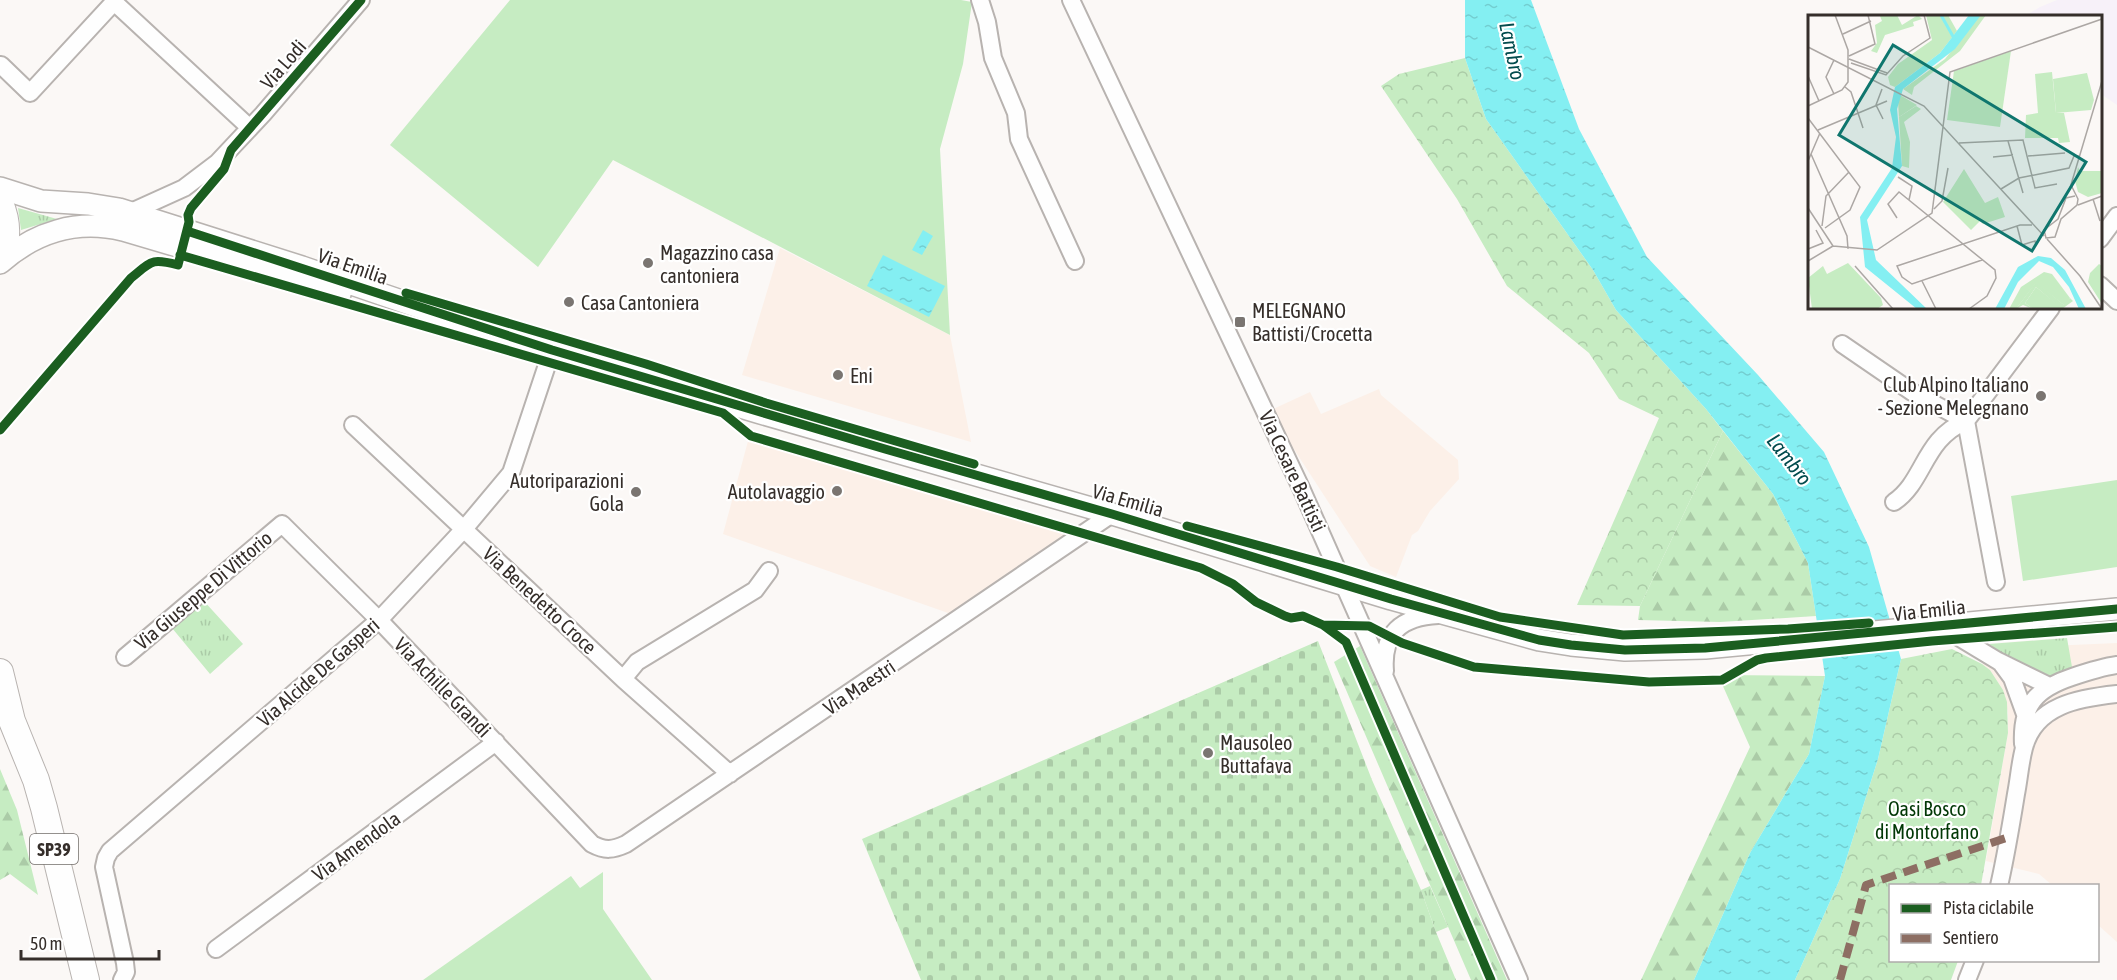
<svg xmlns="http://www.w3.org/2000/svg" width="2117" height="980" font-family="'Asap Condensed',sans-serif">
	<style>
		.built { fill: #fcf0e8 }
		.education { fill: #f7f1f9 }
		.grass { fill: url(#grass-tufts) }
		.forest { fill: url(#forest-firs) }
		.cemetery { fill: url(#cemetery-stones) }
		.park { fill: url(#park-crowns) }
		.garden { fill: #c6ecc2 }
		.water { fill: url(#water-ripples) }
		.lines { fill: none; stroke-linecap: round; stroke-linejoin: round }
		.minor-casing { stroke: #b8b3b0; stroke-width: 20 }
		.tertiary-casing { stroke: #b8b3b0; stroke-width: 24 }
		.primary-casing { stroke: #b8b3b0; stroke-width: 28 }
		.minor { stroke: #fefefe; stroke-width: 16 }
		.tertiary { stroke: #fefefe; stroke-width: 21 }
		.primary { stroke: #fefefe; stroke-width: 26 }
		.quiet { stroke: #8d6e63; stroke-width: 8; stroke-dasharray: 15 8; stroke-linecap: butt }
		.cycleway-casing { stroke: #fff; stroke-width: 13 }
		.cycleway { stroke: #1b5e20; stroke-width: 9 }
		.poi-dot { fill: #7a7571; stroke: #fff; stroke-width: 2 }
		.labels { text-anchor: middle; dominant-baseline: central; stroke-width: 4.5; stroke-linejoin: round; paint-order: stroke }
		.shield { fill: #fff; stroke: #726d6a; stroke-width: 1.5 }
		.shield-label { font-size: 18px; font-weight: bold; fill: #352e2a }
		.street-label { font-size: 20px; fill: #352e2a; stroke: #fff }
		.poi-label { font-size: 20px; fill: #352e2a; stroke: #fff; text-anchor: start }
		.park-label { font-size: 20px; fill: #013705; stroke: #fff }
		.water-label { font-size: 21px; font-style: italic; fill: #024b4d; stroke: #fff }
		.inset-river { fill: none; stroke: #84eff2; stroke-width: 3 }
		.inset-road { fill: none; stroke: #aca7a4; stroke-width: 1.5 }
		.view { fill: #0f766e; fill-opacity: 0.15; stroke: #0f766e; stroke-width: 3 }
		.inset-edge { fill: none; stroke: #352e2a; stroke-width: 3 }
	</style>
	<defs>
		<pattern id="grass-tufts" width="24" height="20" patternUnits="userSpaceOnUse" patternTransform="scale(1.5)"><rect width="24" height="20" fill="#c6ecc2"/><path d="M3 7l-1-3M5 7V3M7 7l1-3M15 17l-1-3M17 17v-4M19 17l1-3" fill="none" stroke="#abcba7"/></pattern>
		<pattern id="forest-firs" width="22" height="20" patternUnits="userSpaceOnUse" patternTransform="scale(1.5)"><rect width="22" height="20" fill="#c6ecc2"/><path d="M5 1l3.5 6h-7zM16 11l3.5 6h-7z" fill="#abcba7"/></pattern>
		<pattern id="cemetery-stones" width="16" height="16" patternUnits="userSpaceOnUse" patternTransform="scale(1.5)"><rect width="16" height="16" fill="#c6ecc2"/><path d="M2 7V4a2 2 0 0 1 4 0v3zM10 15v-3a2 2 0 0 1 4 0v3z" fill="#abcba7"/></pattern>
		<pattern id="park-crowns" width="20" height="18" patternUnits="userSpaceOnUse" patternTransform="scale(1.5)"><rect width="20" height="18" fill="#c6ecc2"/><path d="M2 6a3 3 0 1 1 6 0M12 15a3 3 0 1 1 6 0" fill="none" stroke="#abcba7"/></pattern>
		<pattern id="water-ripples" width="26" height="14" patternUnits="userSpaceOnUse" patternTransform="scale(1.5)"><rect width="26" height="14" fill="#84eff2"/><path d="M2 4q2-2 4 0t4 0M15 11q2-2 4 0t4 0" fill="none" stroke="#73cdd0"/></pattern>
	</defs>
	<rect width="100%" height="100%" fill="#fbf8f6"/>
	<!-- built -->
	<path class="built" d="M780,248L950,335L971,442L742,375Z
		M1379,389L1381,395L1458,460L1459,479L1430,511L1418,531L1412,535L1396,577L1370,566L1269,411L1310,392L1321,414Z
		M748,441L1067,534L951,614L723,534Z
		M2117,643V942L2098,925V886L2052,885L2039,874L1986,861L2008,733V713L2003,690L1990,670L1982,664L1997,655L2003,648Z"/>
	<!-- education -->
	<path class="education" d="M2057,0H2117V105L2101,94L2100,16H2025L2040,7Z"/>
	<!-- grass -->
	<path class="grass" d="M18,208L57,219L21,230Z
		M203,600L243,644L210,674L172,628Z
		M2067,638L2072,667L2040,680L1989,644Z
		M1430,886L1448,927L1436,932L1421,890Z"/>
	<!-- forest -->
	<path class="forest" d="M1723,431L1773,494L1808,563L1816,616L1720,622L1638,620L1640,606Z
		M1360,646L1507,980H1471L1334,662Z
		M1718,675L1825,676L1809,754L1750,853L1694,980H1641L1750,747Z
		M0,769L17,810L38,895L10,874L0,880Z"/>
	<!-- cemetery -->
	<path class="cemetery" d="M1318,641L1372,780L1421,890L1436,932L1456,980H921L862,839Z"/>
	<!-- park -->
	<path class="park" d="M1465,58L1486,119L1593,270L1616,310L1706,409L1723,431L1640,606L1577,605L1659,418L1619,399L1589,353L1507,286L1457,199L1381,86L1399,74Z
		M1952,649L1982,664L1990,670L2003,690L2007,702L2008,733L1981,885L1890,886V960L1958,961L1951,980H1795L1840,879L1878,759L1901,659Z"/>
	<!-- garden -->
	<path class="garden" d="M510,0H961L972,2L963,64L940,149L950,335L613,160L538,267L390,145Z
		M2117,480V567L2023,581L2011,496Z
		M603,872V909L652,980H423L571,876L580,888Z"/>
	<!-- water -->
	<path class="water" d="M1465,0H1531L1579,129L1647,257L1758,375L1824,452L1869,547L1901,659L1878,759L1840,879L1795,980H1694L1750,853L1809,754L1825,676L1808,563L1773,494L1706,409L1616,310L1593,270L1486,119L1465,58Z
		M923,230L933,236L922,255L912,250Z
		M883,255L945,286L929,317L867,286Z"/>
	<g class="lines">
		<!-- minor casing -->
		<g class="minor-casing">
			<path id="minor" d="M980,0L987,22L993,58L1016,113L1019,139L1075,261
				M1071,0L1301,488L1519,980
				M1,65L30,93L114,2L250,128
				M131,212L184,188L217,163L263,114L361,0
				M2100,239L2117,216
				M2100,285L2117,301
				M1842,344L1912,392L1966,421
				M1966,421L1996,582
				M353,425L623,679L730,774
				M1894,502C1925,481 1923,439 1966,421L2051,308
				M1935,628L1950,632L1998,661L2049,686
				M125,657L282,524L379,620L592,844C605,851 613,850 626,844L1112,514
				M2001,663L2012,678L2025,714
				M1385,671C1382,633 1401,617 1438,615
				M623,679L637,662L755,590L769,571
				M2023,744C2021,705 2036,689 2072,677C2087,672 2102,667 2117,665
				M1999,886C2006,855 2011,825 2016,794C2019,779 2020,763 2024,748C2035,705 2079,698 2117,694
				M216,949L496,742
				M122,980L126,972L125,963L104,867L106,858L110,851L379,620L464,529L511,473L552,350
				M1967,980L1975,960"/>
		</g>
		<!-- tertiary casing -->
		<g class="tertiary-casing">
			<path id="tertiary" d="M0,188L41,201L88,204L119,209L302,267L489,331L757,412L1112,514L1391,599L1539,640L1571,645L1625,650L1705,648L2117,609
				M0,263C35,232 77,219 123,230L340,294"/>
		</g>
		<!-- primary casing -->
		<g class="primary-casing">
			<path id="primary" d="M0,203C8,222 9,239 0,258
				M0,672L12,721L36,780L44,808L86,980"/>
		</g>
		<!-- minor -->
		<use href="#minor" class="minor"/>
		<!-- tertiary -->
		<use href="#tertiary" class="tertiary"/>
		<!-- primary -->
		<use href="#primary" class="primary"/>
		<!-- quiet -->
		<path class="quiet" d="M1840,980L1866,885L2009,837"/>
		<!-- cycleway casing -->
		<g class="cycleway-casing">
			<path id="cycleway" d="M187,231L552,350L885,449L1112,514L1391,599L1539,640L1571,645L1625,650L1705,648L2117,609
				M180,255L723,413L751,436L1201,568L1233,584L1256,602L1285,616L1291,618L1303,616L1323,625L1369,626L1402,643L1474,667L1649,682L1722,680L1757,660L1766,658L1932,641L2117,627
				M406,293L646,364L766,403L974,464
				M0,430L131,278C152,261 151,258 178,265L189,222L188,215L191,208L224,169L231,150L361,0
				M1187,526L1337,567L1500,617L1623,635L1788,629L1869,623
				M1323,625L1346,642L1491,980"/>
		</g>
		<!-- cycleway -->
		<use href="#cycleway" class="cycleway"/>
	</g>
	<!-- markers -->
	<g class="poi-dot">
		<circle cx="648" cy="263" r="6"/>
		<circle cx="569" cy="302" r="6"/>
		<rect x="1234" y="316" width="12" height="12" rx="3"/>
		<circle cx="838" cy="375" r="6"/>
		<circle cx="2041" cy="396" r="6"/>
		<circle cx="837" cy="491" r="6"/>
		<circle cx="636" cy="492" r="6"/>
		<circle cx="1208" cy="753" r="6"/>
	</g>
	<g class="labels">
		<!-- shield labels -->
		<rect class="shield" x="30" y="834" width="48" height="30" rx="4.5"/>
		<g class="shield-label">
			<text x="54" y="849">SP39</text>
		</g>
		<!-- street labels -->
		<g class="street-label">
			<text transform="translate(283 64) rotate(-49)">Via Lodi</text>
			<text transform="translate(353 266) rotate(19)">Via Emilia</text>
			<text transform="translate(1293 471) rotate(65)">Via Cesare Battisti</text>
			<text transform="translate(1128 500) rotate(16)">Via Emilia</text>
			<text transform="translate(203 590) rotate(-40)">Via Giuseppe Di Vittorio</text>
			<text transform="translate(540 600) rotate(43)">Via Benedetto Croce</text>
			<text transform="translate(1929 610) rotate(-6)">Via Emilia</text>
			<text transform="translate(318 672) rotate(-41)">Via Alcide De Gasperi</text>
			<text transform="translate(443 687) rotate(46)">Via Achille Grandi</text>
			<text transform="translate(859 687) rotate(-34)">Via Maestri</text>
			<text transform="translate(356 846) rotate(-36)">Via Amendola</text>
		</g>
		<!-- poi labels -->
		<g class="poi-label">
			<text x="660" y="252">Magazzino casa<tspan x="660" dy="23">cantoniera</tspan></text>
			<text x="581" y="302">Casa Cantoniera</text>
			<text x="1252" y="310">MELEGNANO<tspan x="1252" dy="23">Battisti/Crocetta</tspan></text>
			<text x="850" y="375">Eni</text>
			<text x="2029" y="384" text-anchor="end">Club Alpino Italiano<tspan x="2029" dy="23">- Sezione Melegnano</tspan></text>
			<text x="624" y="480" text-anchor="end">Autoriparazioni<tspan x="624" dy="23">Gola</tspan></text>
			<text x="825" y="491" text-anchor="end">Autolavaggio</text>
			<text x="1220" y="742">Mausoleo<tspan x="1220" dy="23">Buttafava</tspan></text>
		</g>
		<!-- park labels -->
		<g class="park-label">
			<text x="1927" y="808">Oasi Bosco<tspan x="1927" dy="23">di Montorfano</tspan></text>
		</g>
		<!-- water labels -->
		<g class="water-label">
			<text transform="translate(1513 51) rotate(78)">Lambro</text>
			<text transform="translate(1790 459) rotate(52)">Lambro</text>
		</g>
	</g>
	<!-- overview -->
	<g transform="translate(1808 15)">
		<rect width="294" height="294" fill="#fbf8f6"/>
		<path d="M279,58L286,85L283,95L248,98L245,64ZM291,249L294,251V289L280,267L282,258ZM228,267L256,290L262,283L265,286L254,294L228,272L217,288L225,294L215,290L208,294Z" fill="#c6ecc2"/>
		<path d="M172,0H178L152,36L106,72L104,80L95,74L137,44ZM92,80L109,90L91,102L90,86ZM270,152L272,156H294V178L280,182L270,177L267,166ZM236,257L244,259L262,283L257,291L228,268L208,294H201L213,272ZM228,272L254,293V294H225L217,288Z" fill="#c6ecc2"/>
		<path d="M203,36L192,112L139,105L146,56Z" fill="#c6ecc2"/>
		<path d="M89,0L94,10L110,0L114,4L105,7L106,11L77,20L69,38L63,36L69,28L67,10L74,6L72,1ZM118,0H140L149,16L132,38L87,72L82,70L80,62L90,49L124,25ZM108,91L113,94L96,107L102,127L101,153L94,151L91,102ZM40,248L73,283L75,290L69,294H4L0,263L15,251L19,259Z" fill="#c6ecc2"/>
		<path d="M244,57L248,98H256L262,127L251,128L250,123H217L218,100L230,98L227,59ZM156,154L177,188L190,182L197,202L175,209L172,206L163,215L135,187Z" fill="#c6ecc2"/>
		<path d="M161,0H173L147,34L95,74L89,94L94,151L59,205L68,245L119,294H109L57,252L52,202L84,153L88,122L82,95L87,72L132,38ZM230,241L243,243L257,255L278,294H271L261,272L245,252L231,246L210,267L196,294H187L210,252Z" fill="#84eff2"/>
		<path class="inset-river" d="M133,0L147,25"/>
		<path class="inset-road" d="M35,19L63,6M0,32L116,91L236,221M41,41L67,29L60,0M41,44L79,58M43,48L78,60L95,41L122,23L116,0M0,61L11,86M37,72L43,77L55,113M74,74L68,90L75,104M26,79L18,62L26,45M0,91L34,75L40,67V35L27,0M0,103L52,172L42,195L17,213M10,115L79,86M200,126L215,178M151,128L215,125L227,173L249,169M3,139L39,221L40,234M220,141L257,138M185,142L205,140M0,146L12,118M90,162L104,171L101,185M263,170L270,184L269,190L253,204L247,222L238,223L236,215L250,204L258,183L267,181M262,173L294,66M193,174L211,163L261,153L266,141H271M285,184L292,206M270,190L294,181M0,193L25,231M126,194L134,186L140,153M89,203L80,189L91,177L187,255L188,263L179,281L161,294M14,211L18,181L41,157M209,211L214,230L227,226L228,230M239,224L272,261L294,294M25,231L69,235L124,198L142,57L294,4M0,234L15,228L8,215M174,245L104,269L94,262L89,251L212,210H224M0,246L25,231M47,251L85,294M114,266L128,294"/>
		<path class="view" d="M85,30L278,147L224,236L31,120Z"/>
		<rect width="294" height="294" class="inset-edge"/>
	</g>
	<!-- legend -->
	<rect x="1889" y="884" width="210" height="78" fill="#ffffff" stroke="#aeabaa" stroke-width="1.5"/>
	<rect x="1901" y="904" width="30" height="9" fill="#1b5e20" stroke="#aeabaa" stroke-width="1.5"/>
	<text x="1943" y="914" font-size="18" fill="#352e2a">Pista ciclabile</text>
	<rect x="1901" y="934" width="30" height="9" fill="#8d6e63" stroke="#aeabaa" stroke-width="1.5"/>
	<text x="1943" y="944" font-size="18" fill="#352e2a">Sentiero</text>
	<!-- scale -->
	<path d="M21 950v9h138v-9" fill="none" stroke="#352e2a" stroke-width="3"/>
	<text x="30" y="950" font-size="18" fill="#352e2a" stroke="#ffffff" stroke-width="4.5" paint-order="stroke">50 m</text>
</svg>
